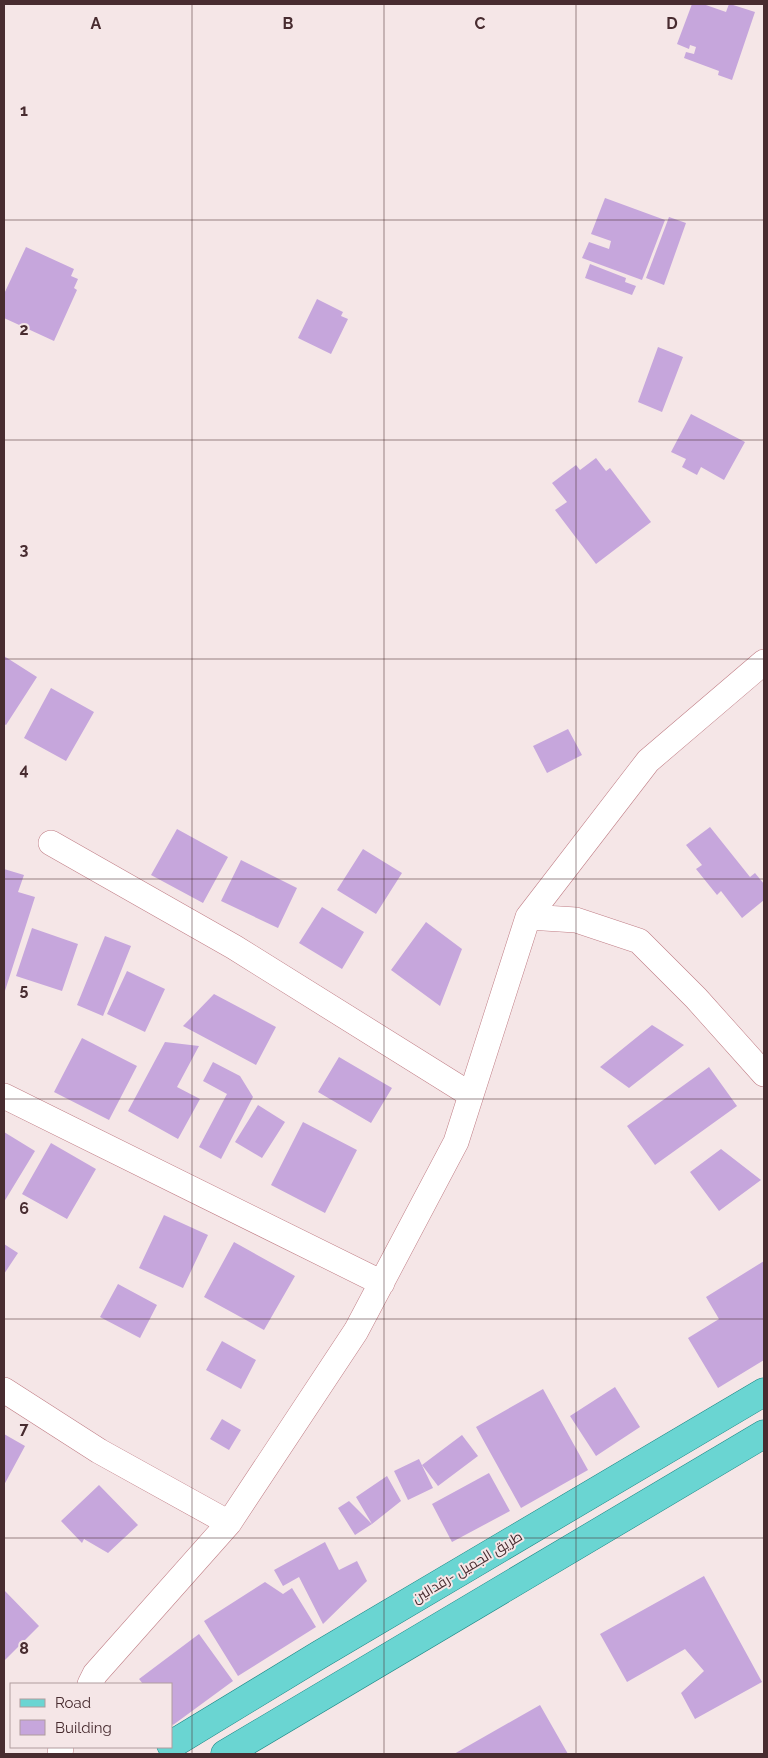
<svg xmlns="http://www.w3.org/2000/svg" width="768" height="1758" font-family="Raleway,Cairo,sans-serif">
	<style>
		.building { fill: #c6a6dc }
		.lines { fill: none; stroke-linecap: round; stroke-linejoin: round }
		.minor-casing { stroke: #c07e86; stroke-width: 26 }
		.primary-casing { stroke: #1d8886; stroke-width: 29 }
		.minor { stroke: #fff; stroke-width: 25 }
		.primary { stroke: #6ad5d2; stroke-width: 28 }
		.grid { fill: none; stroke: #482c30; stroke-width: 1; stroke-opacity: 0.55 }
		.labels { text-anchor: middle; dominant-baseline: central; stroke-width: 4; stroke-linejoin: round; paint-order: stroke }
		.street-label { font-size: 14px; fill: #482c30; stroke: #f5e6e7 }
		.grid-label { font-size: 16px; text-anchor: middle; font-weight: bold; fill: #482c30; stroke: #f5e6e7; stroke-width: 4; stroke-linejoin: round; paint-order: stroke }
	</style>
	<rect width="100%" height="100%" fill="#f5e6e7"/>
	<!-- building -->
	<path class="building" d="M692,4H703L726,12L729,4H730L755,12L732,80L718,75L719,71L684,58L686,52L694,54L696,47L690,45L689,49L677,44Z
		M605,198L665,220L642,280L582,258L589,242L609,249L611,241L591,234Z
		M669,217L686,223L664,285L646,278Z
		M26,247L74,269L71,276L78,279L74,288L77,290L54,341L4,318V294Z
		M590,264L626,278L625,282L636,286L632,295L585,278Z
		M317,299L343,312L341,316L348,319L331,354L298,338Z
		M658,347L683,357L662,412L638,402Z
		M691,414L745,442L724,480L701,467L697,475L682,467L686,459L671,452Z
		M596,458L606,471L610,468L651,522L596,564L555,510L567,502L552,483L576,465L580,470Z
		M4,656L37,677L6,725L4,724Z
		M51,688L94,712L66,761L24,738Z
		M568,729L582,755L547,773L533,746Z
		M710,827L750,877L755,873L764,884V900L742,918L721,891L717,895L696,869L702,865L686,845Z
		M177,829L228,857L203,903L151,875Z
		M363,849L402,873L376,914L337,890Z
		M241,860L297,888L278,928L221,901Z
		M4,869L24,875L18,892L35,897L4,994Z
		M322,907L364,932L342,969L299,943Z
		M426,922L462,949L440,1006L391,970Z
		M32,928L78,944L62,991L16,976Z
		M105,936L131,946L103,1016L77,1005Z
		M127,971L165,989L145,1032L107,1014Z
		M214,994L276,1027L256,1065L183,1026Z
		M652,1025L684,1045L629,1088L600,1067Z
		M82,1038L137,1066L109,1120L54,1092Z
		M165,1042L199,1046L177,1087L200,1099L178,1139L128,1111Z
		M339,1057L392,1088L371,1123L318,1092Z
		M213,1062L240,1076L253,1097L221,1159L199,1147L227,1094L203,1081Z
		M709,1067L737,1106L655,1165L627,1126Z
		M258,1105L285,1122L262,1158L235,1142Z
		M303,1122L357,1150L325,1213L271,1185Z
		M4,1132L35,1151L4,1202Z
		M51,1143L96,1169L67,1219L22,1194Z
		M721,1149L761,1180L719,1211L690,1172Z
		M164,1215L208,1235L183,1288L139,1268Z
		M234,1242L295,1276L264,1330L204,1297Z
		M4,1244L18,1253L4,1274Z
		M764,1261V1360L718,1388L688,1338L719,1319L706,1297Z
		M118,1284L157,1305L140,1338L100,1317Z
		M222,1341L256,1360L241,1389L206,1370Z
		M615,1387L640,1427L596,1456L570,1416Z
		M543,1389L588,1470L521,1508L476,1427Z
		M222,1419L241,1430L229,1450L210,1439Z
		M4,1434L25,1446L4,1485Z
		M462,1435L478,1456L438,1486L422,1465Z
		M419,1459L433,1488L408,1500L394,1471Z
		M489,1473L510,1511L452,1542L432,1504Z
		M387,1476L401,1501L372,1524L356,1497Z
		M99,1485L138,1525L108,1553L84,1539L82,1543L61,1521Z
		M349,1501L372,1524L355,1535L338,1508Z
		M325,1542L339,1570L357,1561L367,1581L323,1624L299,1577L283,1586L274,1570Z
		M704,1576L762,1682L695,1719L681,1693L704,1671L685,1649L627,1682L600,1634Z
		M265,1582L283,1594L292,1588L316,1627L238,1676L204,1621Z
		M4,1590L39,1626L4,1661Z
		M199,1634L233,1681L173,1725L171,1723V1684H143L139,1679Z
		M540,1705L568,1754H454Z"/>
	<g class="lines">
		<!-- minor casing -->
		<g class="minor-casing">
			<path id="minor" d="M51,843L234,947L471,1095
				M528,917L576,920L639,941L696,998L764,1074
				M4,1096L382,1283
				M4,1390L99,1451L229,1523
				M90,1684L95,1674L229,1523L356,1331L456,1142L528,917L648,761L764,662
				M60,1754L61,1747"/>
		</g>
		<!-- primary casing -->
		<g class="primary-casing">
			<path id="primary" d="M171,1745L319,1655L764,1392
				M225,1754L764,1434"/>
		</g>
		<!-- minor -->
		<use href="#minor" class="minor"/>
		<!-- primary -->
		<use href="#primary" class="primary"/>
	</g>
	<!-- grid -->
	<path class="grid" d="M192,4V1754M384,4V1754M576,4V1754M4,220H764M4,440H764M4,659H764M4,879H764M4,1099H764M4,1319H764M4,1538H764"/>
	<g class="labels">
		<!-- street labels -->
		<g class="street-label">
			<text transform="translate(467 1567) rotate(-31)">طريق الجميل -رقدالين</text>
		</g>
	</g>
	<g class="grid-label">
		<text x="96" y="29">A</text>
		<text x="288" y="29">B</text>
		<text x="480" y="29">C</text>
		<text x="672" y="29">D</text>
		<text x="24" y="116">1</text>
		<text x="24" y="335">2</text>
		<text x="24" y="555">3</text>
		<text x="24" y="775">4</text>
		<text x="24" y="995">5</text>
		<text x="24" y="1214">6</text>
		<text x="24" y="1434">7</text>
		<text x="24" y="1654">8</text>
	</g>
	<!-- border -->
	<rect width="768" height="1758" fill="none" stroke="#482c30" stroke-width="10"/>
	<!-- legend -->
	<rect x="10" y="1683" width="162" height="65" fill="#f5e6e7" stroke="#b09c9e"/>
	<rect x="20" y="1699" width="25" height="8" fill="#6ad5d2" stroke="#b09c9e"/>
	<text x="55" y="1708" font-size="15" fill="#482c30">Road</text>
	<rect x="20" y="1720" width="25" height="15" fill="#c6a6dc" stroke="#b09c9e"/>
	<text x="55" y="1733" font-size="15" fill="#482c30">Building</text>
</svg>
